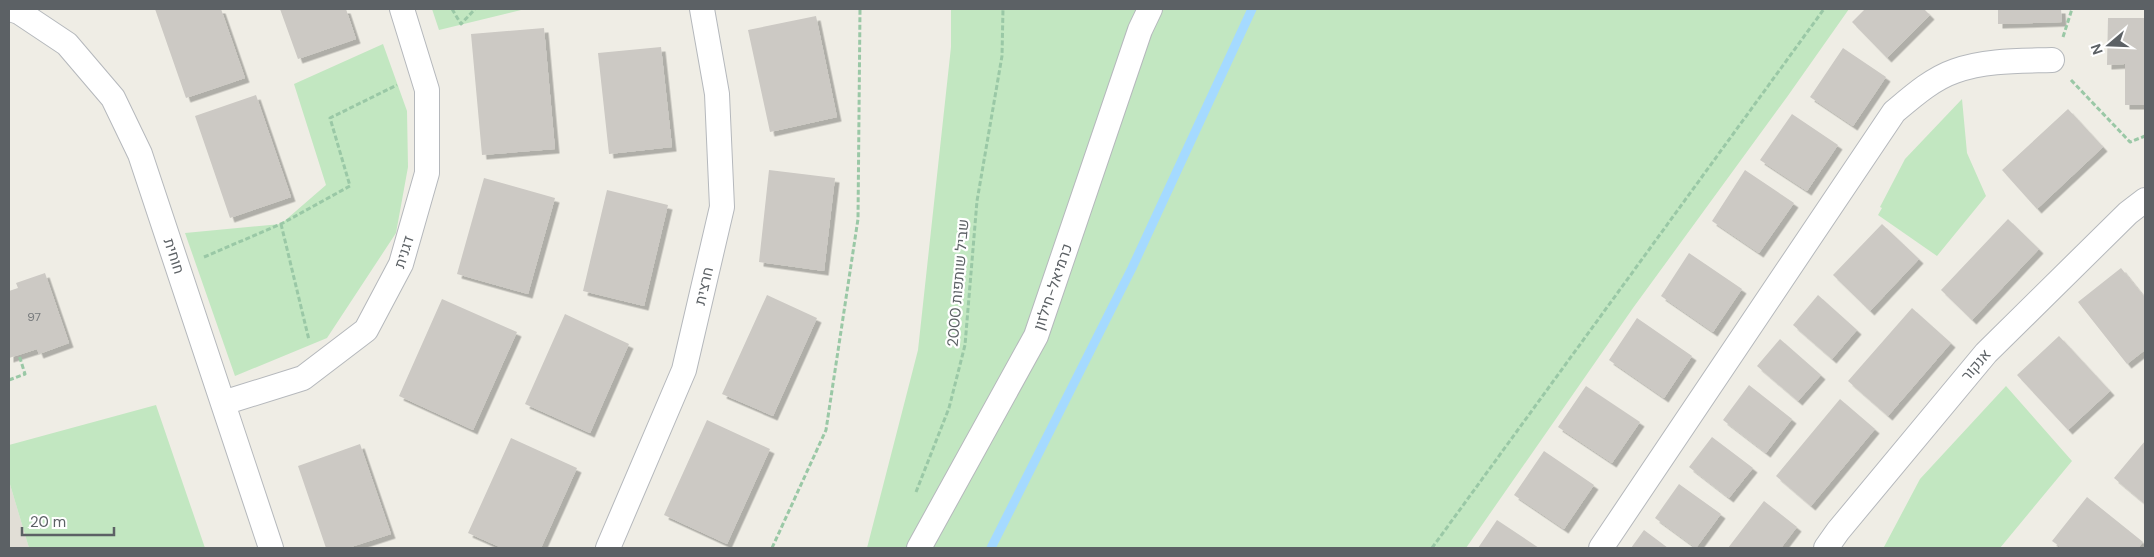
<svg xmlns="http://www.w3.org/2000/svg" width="2154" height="557" font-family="'DM Sans',Heebo,sans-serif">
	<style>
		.education { fill: #e1ded6 }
		.green { fill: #c2e7c1 }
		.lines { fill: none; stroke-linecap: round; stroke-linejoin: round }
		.stream { stroke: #a5daff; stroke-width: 9 }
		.building { fill: #ccc9c4; filter: url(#shadow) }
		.street-casing { stroke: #b5b8bc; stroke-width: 26 }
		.path { stroke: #9ac8a6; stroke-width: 3; stroke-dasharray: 5 2.5; stroke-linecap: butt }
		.street { stroke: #fff; stroke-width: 24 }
		.labels { text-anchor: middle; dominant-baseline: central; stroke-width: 4.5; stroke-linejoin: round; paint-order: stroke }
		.number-label { font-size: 12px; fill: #787b7d }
		.street-label { font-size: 15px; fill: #5c6165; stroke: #fff }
	</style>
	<defs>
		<filter id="shadow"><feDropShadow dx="4.5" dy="4.5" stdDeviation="0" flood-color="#0004"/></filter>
	</defs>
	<rect width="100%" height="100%" fill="#efede5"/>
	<!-- education -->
	<path class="education" d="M9,481L26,538L29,548H9Z"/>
	<!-- green -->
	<path class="green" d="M432,9H525L439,30Z
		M951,9H1849L1787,97L1633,308L1466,548H867L918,350L951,47Z
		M383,44L407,111L408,167L396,233L327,338L235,376L185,233L281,224L326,185L294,84Z
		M1962,99L1967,153L1986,196L1937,256L1878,215L1882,208L1880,207L1905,159Z
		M2006,386L2072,461L2000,548H1886L1884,547L1920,479Z
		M156,405L205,548H29L9,481V445Z"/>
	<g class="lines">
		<!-- stream -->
		<path class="stream" d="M991,548L1132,268L1252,9"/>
	</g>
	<!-- building -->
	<path class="building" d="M155,9H221L245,78L186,98Z
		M280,9H346L356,39L298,59Z
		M1865,9H1924L1930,15L1887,58L1852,22Z
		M1998,9H2061L2062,22L1998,24Z
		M816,16L837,117L770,132L748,30Z
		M2108,18H2145V105H2125V64L2107,65Z
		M544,28L555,149L482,155L471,34Z
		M661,47L672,147L609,154L598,53Z
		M1843,48L1886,77L1853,126L1810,97Z
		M256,95L291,197L230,218L195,116Z
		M2068,109L2103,147L2037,209L2002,170Z
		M1792,114L1838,145L1807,191L1760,160Z
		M769,170L835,178L824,271L759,262Z
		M1745,170L1794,203L1759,253L1712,221Z
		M484,178L555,198L528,294L457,274Z
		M607,190L668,205L644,306L583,291Z
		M2008,219L2039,249L1972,320L1941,290Z
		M1882,224L1919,259L1870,311L1833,275Z
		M1689,253L1742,289L1713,332L1661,296Z
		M2121,268L2145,298V350L2127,364L2078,302Z
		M45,273L69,343L39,354L37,349L9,358V291L18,288L16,283Z
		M767,295L817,318L773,416L722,394Z
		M1818,295L1857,330L1832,359L1793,325Z
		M442,299L517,332L473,430L399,396Z
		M1912,308L1951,343L1888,416L1848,381Z
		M565,314L629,344L590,433L525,404Z
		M1637,318L1692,356L1664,398L1609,360Z
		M2059,336L2110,391L2068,430L2017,375Z
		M1780,339L1821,375L1798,401L1757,366Z
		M1749,385L1792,419L1766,453L1723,420Z
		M1586,386L1640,422L1612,463L1558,427Z
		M1840,399L1875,429L1811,506L1776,476Z
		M707,420L770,449L727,544L664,515Z
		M1712,437L1753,468L1729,498L1689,467Z
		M511,438L577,468L541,548H502L468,533Z
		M2145,441V504L2114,478Z
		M360,444L391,534L348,548H326L298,466Z
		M1544,451L1594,485L1564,529L1514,495Z
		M1679,484L1721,514L1696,548L1655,518Z
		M2087,497L2143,542L2138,548H2062L2052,541Z
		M1764,501L1797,527L1781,548H1728Z
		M1497,520L1539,548H1478Z
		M1644,530L1668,548H1631Z"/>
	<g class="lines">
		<!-- street casing -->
		<g class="street-casing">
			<path id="street" d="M10,9L19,12L67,44L113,98L140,154L271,548
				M223,403L303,378L366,330L401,264L427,173V90L402,9
				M608,548L684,370L722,207L717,94L702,9
				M919,548L1036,336L1140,30L1150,9
				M1601,548L1894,112C1913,96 1932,79 1955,71C1986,60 2020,61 2052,60
				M1826,548L1838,531L1986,353L2128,213L2145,200"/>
		</g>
		<!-- path -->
		<path class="path" d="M452,9L461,24L475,9
			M2063,37L2072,9
			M2071,80L2130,142L2145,136
			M281,224L309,340
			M204,257L281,224L350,186L330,118L397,85
			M9,380L25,374L19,355
			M916,492L949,408L965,345L977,201L1002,56L1003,9
			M772,548L826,430L858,219L860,9
			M1432,548L1824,9"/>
		<!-- street -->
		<use href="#street" class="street"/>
	</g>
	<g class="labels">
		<!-- number labels -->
		<g class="number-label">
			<text x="34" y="317">97</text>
		</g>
		<!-- street labels -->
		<g class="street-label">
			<text transform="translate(404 252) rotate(-72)">דגנית</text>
			<text transform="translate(174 256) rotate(72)">חוחית</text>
			<text transform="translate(958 283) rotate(-85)">שביל שותפות 2000</text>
			<text transform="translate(704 286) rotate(-77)">חרצית</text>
			<text transform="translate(1053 287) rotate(-71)">כרמיאל-חילזון</text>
			<text transform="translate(1976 365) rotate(-49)">אנקור</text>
		</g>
	</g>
	<!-- border -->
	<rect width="2154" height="557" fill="none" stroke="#5c6165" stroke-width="20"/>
	<!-- north arrow -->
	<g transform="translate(2109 45) rotate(251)" stroke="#ffffff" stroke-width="4" paint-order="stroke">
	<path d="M0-4L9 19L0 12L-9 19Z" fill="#5c6165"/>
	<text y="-8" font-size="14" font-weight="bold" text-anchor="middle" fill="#5c6165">N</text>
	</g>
	<!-- scale -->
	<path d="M22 527v8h92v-8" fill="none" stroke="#5c6165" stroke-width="2.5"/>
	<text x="30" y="527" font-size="15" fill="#5c6165" stroke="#ffffff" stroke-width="4" paint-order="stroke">20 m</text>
</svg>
